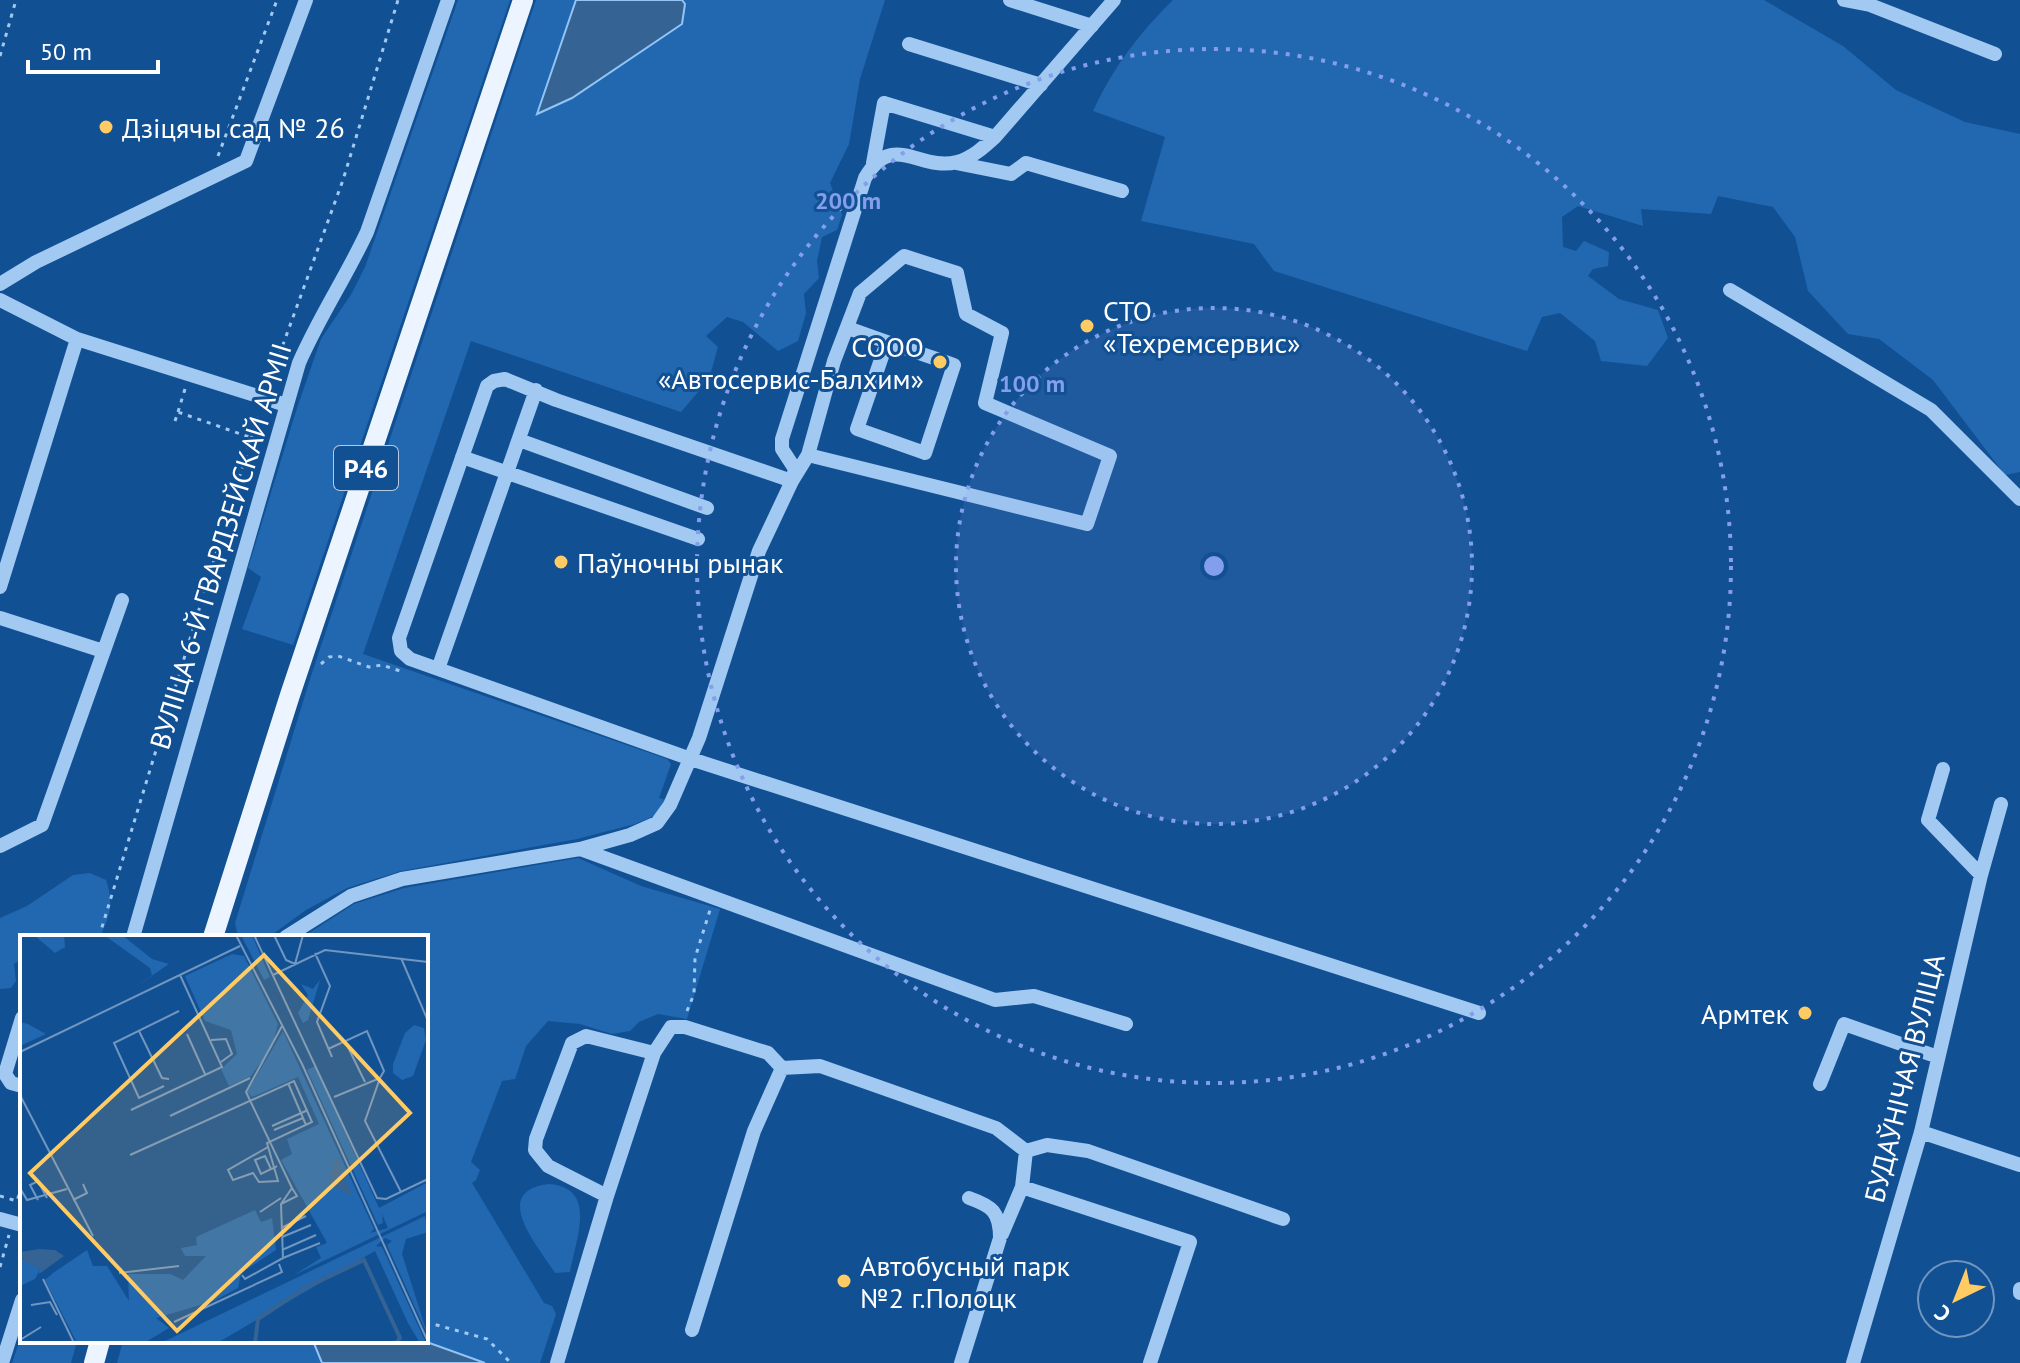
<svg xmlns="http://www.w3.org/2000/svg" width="2020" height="1363" font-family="'PT Sans',sans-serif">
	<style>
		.green { fill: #2168b1 }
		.water { fill: #356394; stroke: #92c5f6; stroke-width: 2 }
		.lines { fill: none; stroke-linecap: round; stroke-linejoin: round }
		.path { stroke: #a1c9f2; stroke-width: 3; stroke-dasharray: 4 6; stroke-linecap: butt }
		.minor { stroke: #a1c9f2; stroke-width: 14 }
		.major { stroke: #ecf4ff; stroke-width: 20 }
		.ring { fill: none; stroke: #839eea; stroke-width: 4; stroke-dasharray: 4 8 }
		.poi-dot { fill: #ffcb62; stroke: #125094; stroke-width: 3 }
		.labels { text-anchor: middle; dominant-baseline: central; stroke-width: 6; stroke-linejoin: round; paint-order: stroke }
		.shield { fill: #125094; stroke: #b8cadf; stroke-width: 2 }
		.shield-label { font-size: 26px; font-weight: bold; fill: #fff }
		.poi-label { font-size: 28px; fill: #fff; stroke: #125094; text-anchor: start }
		.street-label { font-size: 28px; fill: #fff; stroke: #125094 }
		.inset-river { fill: none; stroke: #356394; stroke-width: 4 }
		.inset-road { fill: none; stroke: #7196bf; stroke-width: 2 }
		.view { fill: #ffcb62; fill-opacity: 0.15; stroke: #ffcb62; stroke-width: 4 }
		.inset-edge { fill: none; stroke: #fff; stroke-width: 4 }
		.centre { fill: #839eea; stroke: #125094; stroke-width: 4 }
		.ring-label { font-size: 24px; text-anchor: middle; font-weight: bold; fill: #839eea; stroke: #125094; stroke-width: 6; stroke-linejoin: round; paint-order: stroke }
	</style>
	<rect width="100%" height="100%" fill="#125094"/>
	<!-- green -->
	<path class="green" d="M458,0H510L293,645L242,629L261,577L248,568L297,408L321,339L352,293L365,267Z
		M536,0H576L538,113L572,98L682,24L685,5L682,0H885L860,79L849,144L830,183L842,215L837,230L822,237L817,261L819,278L804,294L806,313L798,341L778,351L743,322L727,317L706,336L718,347L709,379L681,412L471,341L363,654L667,759L671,764L659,798L666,800L654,816L635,824L577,839L401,871L347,888L306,910L273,934L242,937L237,932L235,923L311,676Z
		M1173,0H1764L1843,46L1896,90L1965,122L2020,134V472L2005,475L1933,380L1879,339L1848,334L1808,291L1795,237L1773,207L1718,196L1711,214L1641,209L1643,226L1578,206L1562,217L1563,247L1576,251L1584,241L1609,252L1608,266L1593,269L1588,276L1619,299L1658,310L1668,338L1647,366L1601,361L1595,341L1560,313L1542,317L1527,351L1274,271L1254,244L1141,221L1165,137L1093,111C1112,69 1140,32 1173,0Z
		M578,858L641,886L720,909L687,1019L658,1014L639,1022L630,1031L612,1034L580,1024L548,1021L526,1046L515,1079L502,1081L471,1162L480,1170L476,1180L472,1183L544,1303L552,1306L556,1314L540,1363H117L123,1341H426V937H303L354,904L404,888Z
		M90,873L106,880C114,903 110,915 100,937H22V959L14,964L16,981L11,988L0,989V918L27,906L73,875Z
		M549,1184C598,1188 576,1238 570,1272L555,1273C538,1246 489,1191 549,1184Z
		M22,1334V1341H77L71,1363H12Z"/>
	<!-- water -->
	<path class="water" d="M576,0H682L685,4L682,24L572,98L537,114Z
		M313,1341H424L485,1363H322Z"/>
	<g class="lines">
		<!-- path -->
		<path class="path" d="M0,56L16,0
			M218,156L277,0
			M269,383L343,180L398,0
			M178,412L185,389
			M175,421L178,412L252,438
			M321,664L329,657L338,656L369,667L382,665L400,671
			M99,937L259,413
			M687,1011L694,994L695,958L710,910
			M0,1196L17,1201L22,1186
			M0,1267L9,1235
			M426,1322L487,1339L511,1363"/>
		<!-- minor -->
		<path class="minor" d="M1010,0L1092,26
			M1844,0L1870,5L1995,54
			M909,44L1041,85
			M873,163L884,103L995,137
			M956,163L1011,174L1026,163L1122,191
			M0,284L36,262L246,161L306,0
			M1730,290L1931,410L2020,499
			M0,300L77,339L286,405
			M848,328C883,341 919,353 954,365L925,453L857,429L887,342
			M519,440L707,508
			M808,455L1087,524L1110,456L985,403L1002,333L966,314L957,273L904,256L860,293L834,361L808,455L792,481L556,400L505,379L494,381L487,386L399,638L401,651L410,659L691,759L1479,1013
			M462,457L698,539
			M0,587L77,339
			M0,618L103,651
			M438,669L536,390
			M1943,769L1928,820L1981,875
			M0,846L42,825L122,600
			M580,849L995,1000L1034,996L1126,1024
			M133,937L299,363C319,317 346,277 367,232L448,0
			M286,937L351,896L402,879L580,849L630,835L657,823L670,805L699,738L759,551L792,481L795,469L782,449V439L865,178C892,130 920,172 957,162C972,158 984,147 995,137L1114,0
			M22,1018L5,1074L11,1083L22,1086
			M1820,1084L1844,1024L1938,1057
			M1921,1132L2020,1165
			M1022,1187L1190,1242L1150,1363
			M607,1196L548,1166L535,1150L536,1139L572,1043L586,1036L654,1053
			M0,1219L22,1225
			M1002,1234L1022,1187L1026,1151
			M2020,1289V1293
			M692,1330L754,1131L782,1068
			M2,1363L22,1300
			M557,1363L607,1196L654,1053L671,1027H685L768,1053L782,1068L820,1066L996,1128L1026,1151L1047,1145L1088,1151L1283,1219
			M961,1363L1000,1238C1000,1212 992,1206 969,1198
			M1853,1363L1921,1132L1981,875L2001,804"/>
		<!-- major -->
		<path class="major" d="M213,937L290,695L523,0
			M94,1363L100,1341"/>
	</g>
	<!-- distance rings -->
	<circle cx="1214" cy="566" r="258" fill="#839eea" fill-opacity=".12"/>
	<g class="ring">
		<circle cx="1214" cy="566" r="258"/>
		<circle cx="1214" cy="566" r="517"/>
	</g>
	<!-- markers -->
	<g class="poi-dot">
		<circle cx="106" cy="127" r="8"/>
		<circle cx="1087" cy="326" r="8"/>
		<circle cx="940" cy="362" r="8"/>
		<circle cx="561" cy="562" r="8"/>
		<circle cx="1805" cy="1013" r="8"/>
		<circle cx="844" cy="1281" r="8"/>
	</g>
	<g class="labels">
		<!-- shield labels -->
		<rect class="shield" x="334" y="446" width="64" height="44" rx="6"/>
		<g class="shield-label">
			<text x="366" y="468">Р46</text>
		</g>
		<!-- poi labels -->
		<g class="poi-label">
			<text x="122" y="127">Дзіцячы сад № 26</text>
			<text x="1103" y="310">СТО<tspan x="1103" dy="32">«Техремсервис»</tspan></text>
			<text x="924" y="346" text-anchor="end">СООО<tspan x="924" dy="32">«Автосервис-Балхим»</tspan></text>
			<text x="577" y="562">Паўночны рынак</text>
			<text x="1789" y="1013" text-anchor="end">Армтек</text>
			<text x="860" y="1265">Автобусный парк<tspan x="860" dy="32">№2 г.Полоцк</tspan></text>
		</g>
		<!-- street labels -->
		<g class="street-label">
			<text transform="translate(220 546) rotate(-73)">ВУЛІЦА 6-Й ГВАРДЗЕЙСКАЙ АРМІІ</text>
			<text transform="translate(1904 1078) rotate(-76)">БУДАЎНІЧАЯ ВУЛІЦА</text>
		</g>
	</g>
	<!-- overview -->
	<g transform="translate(20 935)">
		<rect width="408" height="408" fill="#125094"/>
		<path d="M14,0H44L45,12L35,18ZM84,0H102L132,24L149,29L109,56L132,41L130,33ZM221,0H232L250,42L244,45ZM212,19L224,21L258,89L252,112L231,141L209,151L201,134L217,119L211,95L185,86L165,41ZM300,45L288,85L283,88L278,78L288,60L281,49L293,54ZM0,87L8,89L26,99L0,111ZM394,90L404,93L406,105L393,141L382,145L373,138V129L385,98ZM263,96L354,294L350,298L368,293L362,279L363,288L358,290L287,135L295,131L359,273L408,247V276L274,340L301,323L296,312L307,308L261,225L272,219L267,204L299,189L278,142L232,162L227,157ZM235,275L241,287L252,283L256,315L221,338L218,353L194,366L136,383L149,393L124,408H57L25,345L33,338L67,315L73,331H87L109,366L108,339H150L163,345L186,321H165L161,313L177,310L176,302ZM405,281L408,297L386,304L382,319L408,401L367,310L372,306L365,303L356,311L362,312L406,408H400L388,388L355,316L197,408H141ZM0,323L21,333L15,344L0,351Z" fill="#2168b1"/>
		<path d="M316,223L332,259L330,260L309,249ZM19,314L35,315L44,321L19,339L20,333L4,327L0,317Z" fill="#356394"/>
		<path class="inset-river" d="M235,408L238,384L285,353L344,325L380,403L376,408"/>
		<path class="inset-road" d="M216,0L282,129L408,407M234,0L357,263L366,264L408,244M254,0L266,25L275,29L283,0M295,18L310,51L297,87L312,122M381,23L408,86M253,40L305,15L408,27M262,91L226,157L272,253L261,269L263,323L300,308M119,96L142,143L149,144M167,99L185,139M191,105L206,104L212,119L201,127M325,106L345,147M308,114L347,96L364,136L360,143M0,117L220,11M268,148L286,190M144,151L119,163L94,108L159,76M0,160L73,301M314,162L360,143L345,186L381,257M111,175L202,132L160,40M150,181L230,143M252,191L288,175M254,195L283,183M110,220L274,146L292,187L247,208L258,246L239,247L233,238L213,245L208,235L248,212M251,234L245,221L235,225L241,239L251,234L254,233L257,231M0,253L7,265L47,254M18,265L10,250L18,246L27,263M53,265L67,258L63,249M261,269L277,261L272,253M240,277L261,263M261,293L286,281M262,302L291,290M262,315L296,300M99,338L159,331M222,340L225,344L263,323M23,344L54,408M11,370L30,367L37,380M154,387L262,337L259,329M0,405L21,392"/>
		<path class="view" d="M244,20L390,178L157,396L10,238Z"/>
		<rect width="408" height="408" class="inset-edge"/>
	</g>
	<circle cx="1214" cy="566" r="12" class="centre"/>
	<g class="ring-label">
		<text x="848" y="209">200 m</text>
		<text x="1032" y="392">100 m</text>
	</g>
	<!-- north arrow -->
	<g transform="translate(1956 1299) rotate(223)"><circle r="38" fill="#125094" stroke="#7196bf" stroke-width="2"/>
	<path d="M0-6L14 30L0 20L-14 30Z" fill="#ffcb62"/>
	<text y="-12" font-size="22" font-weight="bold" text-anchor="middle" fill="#ffffff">С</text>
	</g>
	<!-- scale -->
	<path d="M28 60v12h130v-12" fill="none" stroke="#ffffff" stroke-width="4"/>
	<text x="40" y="60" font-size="24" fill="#ffffff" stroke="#125094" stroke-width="6" paint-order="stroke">50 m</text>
</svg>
